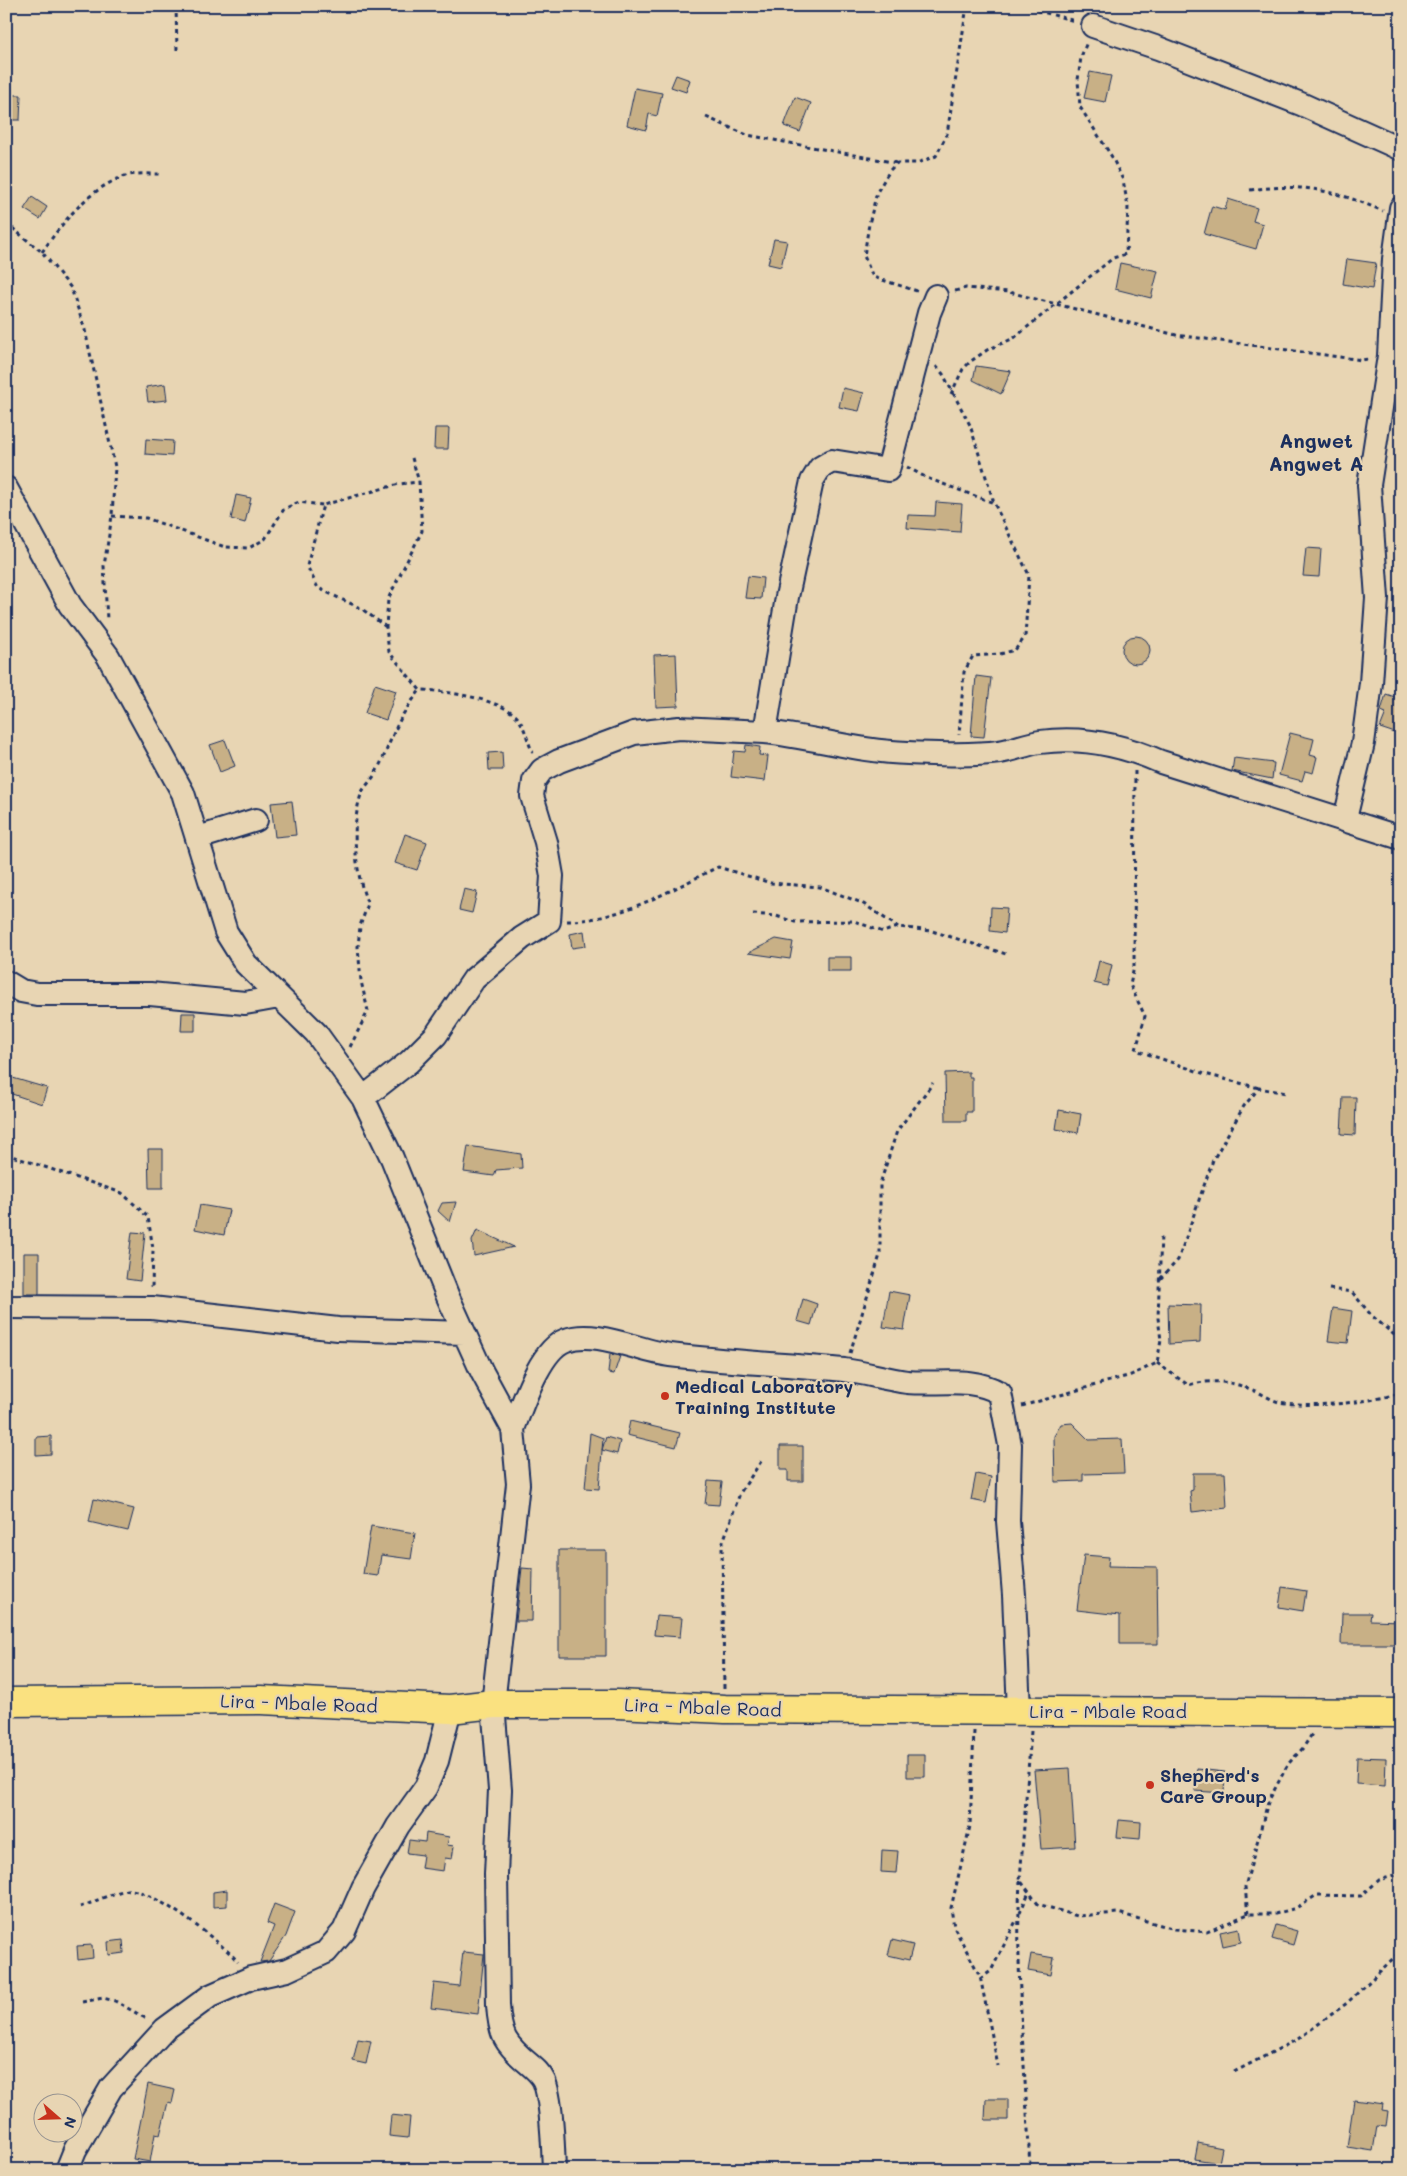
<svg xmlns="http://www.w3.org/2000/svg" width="1407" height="2176" font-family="Mali,sans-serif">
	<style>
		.building { fill: #c8b086; stroke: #1b2f5e }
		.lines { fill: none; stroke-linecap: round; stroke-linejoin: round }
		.minor-casing { stroke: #1b2f5e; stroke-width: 26 }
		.major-casing { stroke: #1b2f5e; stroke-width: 31 }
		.path { stroke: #1b2f5e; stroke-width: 3; stroke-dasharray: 4 4; stroke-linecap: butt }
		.minor { stroke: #e8d5b3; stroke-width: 22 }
		.major { stroke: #fae180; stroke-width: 28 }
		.poi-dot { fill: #c8321e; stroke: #e8d5b3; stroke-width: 2 }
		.labels { text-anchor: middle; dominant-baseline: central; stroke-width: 4.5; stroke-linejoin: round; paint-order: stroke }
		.poi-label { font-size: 18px; font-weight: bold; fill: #1b2f5e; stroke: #e8d5b3; text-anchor: start }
		.street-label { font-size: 18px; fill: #1b2f5e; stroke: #e8d5b3 }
		.quarter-label { font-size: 20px; font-weight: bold; fill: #1b2f5e; stroke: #e8d5b3 }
	</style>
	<rect width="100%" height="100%" fill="#e8d5b3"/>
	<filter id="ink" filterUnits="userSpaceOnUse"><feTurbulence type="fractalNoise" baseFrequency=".02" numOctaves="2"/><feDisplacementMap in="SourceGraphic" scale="10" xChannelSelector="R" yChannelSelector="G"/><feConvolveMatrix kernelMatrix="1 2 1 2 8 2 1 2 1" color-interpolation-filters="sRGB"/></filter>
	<g filter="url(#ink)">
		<!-- building -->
		<path class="building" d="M1090,72L1111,76L1105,102L1084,98Z
			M676,75L690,80L686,92L671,87Z
			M635,88L662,93L657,116L649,114L646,130L627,125Z
			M6,95H21L20,120H6Z
			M795,97L811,103L800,132L784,126Z
			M32,197L47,207L40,219L24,209Z
			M1228,199L1257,208L1253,221L1263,224L1256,249L1204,234L1212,206L1225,210Z
			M774,239L787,241L781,267L768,264Z
			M1347,259L1376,263L1372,289L1343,284Z
			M1120,263L1158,271L1151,298L1115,289Z
			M976,366L1011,371L1001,394L973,380Z
			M165,384L167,400L148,402L146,387Z
			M843,388L864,393L859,411L839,407Z
			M435,428H449L448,449H434Z
			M146,439L173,441L172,456L145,454Z
			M236,495L251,498L245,523L231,519Z
			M936,502L962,504L960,532L907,528L908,515L935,516Z
			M1306,548L1321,549L1319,577L1303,576Z
			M748,576L763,578L761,599L745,598Z
			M1122 650a14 14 0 1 1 28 0a14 14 0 1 1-28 0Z
			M676,654L678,706L656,707L654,655Z
			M976,676L991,678L984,737L971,736Z
			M375,684L396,691L386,720L365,713Z
			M1386,694L1401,699V724L1398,734L1380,728L1386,713L1381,711Z
			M1290,733L1314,739L1310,755L1317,757L1313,773L1305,771L1302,781L1279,775Z
			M225,740L235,766L220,772L210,745Z
			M746,745L760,747L759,755L768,756L765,781L731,777L734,751L745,752Z
			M502,752L503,770H489L488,753Z
			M1234,758L1274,763L1272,779L1232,771Z
			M292,801L296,835L275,837L271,803Z
			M405,834L427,842L417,870L395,863Z
			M464,889L477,892L472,913L459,910Z
			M991,907L1007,908L1005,933L990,931Z
			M584,931L586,946L572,948L570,934Z
			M776,939L793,942L790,959L748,953Z
			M827,957H851V971H827Z
			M1099,961L1112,965L1107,986L1094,983Z
			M182,1013H195V1031H181Z
			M969,1072V1077H972V1112H966V1121H946L945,1073Z
			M6,1076L47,1088L42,1104L6,1092Z
			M1343,1097H1356L1355,1135L1341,1134Z
			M1059,1110L1081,1114L1078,1133L1056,1129Z
			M468,1146L521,1154L522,1168L496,1170L494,1176L464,1172Z
			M148,1149H163V1188H149Z
			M456,1202L450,1222L438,1211L442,1203Z
			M200,1205L229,1210L224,1235L195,1229Z
			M477,1230L514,1247L474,1256L472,1241Z
			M132,1232L145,1233L140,1281L126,1279Z
			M24,1253H39V1294H24Z
			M889,1291L910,1295L904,1330L883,1327Z
			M803,1299L817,1304L811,1325L797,1321Z
			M1168,1304L1201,1305L1200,1342L1169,1344Z
			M1333,1308L1352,1311L1348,1343L1328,1341Z
			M610,1354L620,1356L614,1374L608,1373Z
			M630,1421L680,1433L676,1447L627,1435Z
			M1072,1423L1089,1440L1122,1439L1124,1473L1083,1474V1481L1055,1482L1054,1436L1061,1424Z
			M590,1433L603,1438L599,1489L585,1488Z
			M51,1436V1454L36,1455V1437Z
			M606,1437L620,1441L617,1454L602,1450Z
			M780,1446H803V1481H788V1470H780Z
			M1193,1473H1225L1227,1508L1192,1512L1190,1491L1193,1490Z
			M976,1474L991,1477L986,1503L971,1500Z
			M708,1481L722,1482L719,1505L705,1504Z
			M94,1499L134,1509L128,1531L89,1522Z
			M371,1526L415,1533L411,1559L381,1555L378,1576L363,1574Z
			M559,1550H606V1656H559Z
			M1084,1555L1109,1557L1108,1566L1157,1567L1158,1644H1120V1615L1077,1610Z
			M522,1568L533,1569L532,1621H516Z
			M1282,1587L1306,1591L1303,1611L1279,1607Z
			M1342,1613H1371L1370,1620L1401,1621V1644H1341Z
			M656,1616L682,1618L680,1637L654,1635Z
			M907,1755H925V1777H907Z
			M1357,1757L1386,1758L1385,1786L1356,1784Z
			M1070,1768L1075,1847L1041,1849L1034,1770Z
			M1197,1769L1225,1772L1224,1793L1195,1791Z
			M1119,1820L1141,1822L1140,1839L1117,1837Z
			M426,1833L449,1837L447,1845L454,1846L452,1859L445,1858L443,1871L421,1868L423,1855L407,1853L409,1840L425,1842Z
			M882,1850L898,1851L896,1873L881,1872Z
			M227,1890V1906L213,1907V1892Z
			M274,1904L295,1912L286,1936L269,1961L260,1962L274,1926L267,1923Z
			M1276,1925L1297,1931L1293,1945L1272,1939Z
			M1239,1928L1241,1942L1223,1946L1220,1932Z
			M123,1940L124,1953L109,1955L108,1942Z
			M892,1940L913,1945L909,1960L888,1955Z
			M92,1945L93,1958L78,1960L77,1946Z
			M463,1952L484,1954L478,2014L431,2008L434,1983L459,1986Z
			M1031,1954L1054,1958L1051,1975L1028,1971Z
			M358,2039L371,2041L366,2064L353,2061Z
			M148,2084L175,2090L172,2103L168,2102L160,2135L155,2134L150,2162L133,2159Z
			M986,2099H1008V2120H985Z
			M1354,2100L1383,2104L1382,2110L1388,2111L1386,2127L1377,2126L1373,2151L1347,2147Z
			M391,2115L410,2117L408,2138L389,2136Z
			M1198,2143L1222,2148L1219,2163L1195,2159Z"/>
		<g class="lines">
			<!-- minor casing -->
			<g class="minor-casing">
				<path id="minor" d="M1093,26L1158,48L1301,104L1401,149
					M6,488L70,605L108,656L183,793L226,932L246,964L316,1033L363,1098L392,1158L448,1297L482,1372L513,1429L518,1484L493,1704L500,1790L496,1874L498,2005C500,2036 505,2044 529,2064C535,2069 541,2074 544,2081C552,2100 553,2147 554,2170
					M765,732C813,737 860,752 908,753C937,754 970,756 999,752C1013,750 1026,744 1040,742C1082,736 1123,745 1161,762L1401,838
					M1345,819L1363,743L1371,683L1377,598L1369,485L1389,356L1394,259L1401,208
					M198,838L256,820
					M6,982L21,991L37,994H150L245,1003L279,997
					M363,1098L409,1062L436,1035L474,979L522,938L549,921L552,876L546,842L532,796L534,781L542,770L559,761L634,733L679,728L765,732L787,597L812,481L820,468L832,461L888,470L929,313L936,296
					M6,1307L152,1308L338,1329L464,1333
					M513,1429C522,1406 540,1349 566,1340C595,1329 639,1351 670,1355C727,1362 786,1364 844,1370C865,1373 886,1379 907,1382C940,1385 970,1376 1000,1393L1010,1445L1008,1521L1014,1595L1019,1711
					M67,2170L75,2150L111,2088L165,2029L210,1996L251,1978L287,1970L326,1952L344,1931L363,1888L398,1826L426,1787L437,1761L450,1709"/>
			</g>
			<!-- major casing -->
			<g class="major-casing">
				<path id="major" d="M6,1702L261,1700L450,1709L493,1704H617L725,1709L1401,1713"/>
			</g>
			<!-- path -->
			<path class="path" d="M176,6L177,51
				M1031,6L1039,11L1075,21
				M706,117L747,135L897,163
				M1250,190C1303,183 1334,190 1383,211
				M6,223L42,252L71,288L85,330L115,467L112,516L104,566L107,620
				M42,252C63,222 88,189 125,176C135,173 149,174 160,174
				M917,291L873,277L864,256L869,224L877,192L890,170L897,163H917L936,156L947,134L967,6
				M955,291L966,288L1009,292L1176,335L1362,360L1368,359
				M936,366L943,374L970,425L994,503L1029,575L1025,637L1015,650L1000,654L973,656L964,672L959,735
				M951,394L963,369L971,361L987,350L1014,338L1113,258L1126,254L1128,207L1123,180L1112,157L1080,107L1078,80L1081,57L1087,42
				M412,458L419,482L422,531L388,599L386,627L389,652L420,690C442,690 509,700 520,721C526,731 528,743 533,753
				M907,467L927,478L994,503
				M112,516L146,518L225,547L249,548L265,539L284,509L299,502L323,505
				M386,627L362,609L318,588L307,566L323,505L399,484L419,482
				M1135,771L1134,967L1130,985L1145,1016L1136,1050L1205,1074L1259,1088
				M753,914L776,916L795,922L854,921L883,932L898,927L932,931L1006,954
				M567,921C620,921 672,889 718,867L771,883L820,887L862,903L898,927
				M350,1047L368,1011L361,981L358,947L360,926L368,904C355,875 350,823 362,792C365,786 372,780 375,774C385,757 390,739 399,722C404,711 413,700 420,690
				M6,1154L122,1193L148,1217L153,1249L152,1289
				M1160,1279L1178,1260L1213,1160L1244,1106L1259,1088L1286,1093
				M1329,1289L1352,1292L1371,1315L1400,1340L1401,1346
				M850,1353L880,1255V1184L897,1131L933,1083
				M1157,1363L1188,1385C1212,1379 1232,1381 1255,1391C1263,1394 1271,1400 1279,1402C1315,1408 1366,1403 1401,1393
				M1022,1406L1131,1375L1157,1363L1161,1340L1158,1318L1161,1234
				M724,1688L722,1545L740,1493L762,1460
				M974,1731L970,1826L951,1908L954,1927L980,1976L998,2066
				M1031,1731L1020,1880L1038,1904L1077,1916L1118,1913L1175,1929L1207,1932L1248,1914H1275L1296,1908L1317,1895L1361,1896L1379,1880L1401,1874
				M1020,1881C1015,1977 1026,2073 1030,2170
				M80,1907C95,1902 111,1893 127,1890C149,1886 224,1944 238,1962
				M1020,1913L1029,1892
				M1248,1914L1245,1887L1268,1802L1288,1764L1303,1748L1312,1734
				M980,1979L991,1971L1017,1919
				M82,2002L103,1998L115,2001L147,2019
				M1234,2072L1298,2039L1347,2003L1401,1951"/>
			<!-- minor -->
			<use href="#minor" class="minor"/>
			<!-- major -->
			<use href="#major" class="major"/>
		</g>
	</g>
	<!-- markers -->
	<g class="poi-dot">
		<circle cx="665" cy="1396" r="5"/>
		<circle cx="1150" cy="1785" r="5"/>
	</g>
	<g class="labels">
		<!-- poi labels -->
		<g class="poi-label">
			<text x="675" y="1386">Medical Laboratory<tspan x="675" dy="21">Training Institute</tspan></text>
			<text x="1160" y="1775">Shepherd's<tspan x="1160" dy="21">Care Group</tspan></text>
		</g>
		<!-- street labels -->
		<g class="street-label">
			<text transform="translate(299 1703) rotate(2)">Lira - Mbale Road</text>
			<text transform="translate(703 1707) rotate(2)">Lira - Mbale Road</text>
			<text x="1108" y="1711">Lira - Mbale Road</text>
		</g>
		<!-- quarter labels -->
		<g class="quarter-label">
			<text x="1316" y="440">Angwet<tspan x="1316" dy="23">Angwet A</tspan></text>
		</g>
	</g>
	<!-- margin -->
	<rect width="1407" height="2176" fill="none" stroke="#e8d5b3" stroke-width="25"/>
	<rect x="12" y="12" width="1382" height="2151" fill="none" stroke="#1b2f5e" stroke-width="2" filter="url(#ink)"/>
	<!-- north arrow -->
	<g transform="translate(58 2118) rotate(110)"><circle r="24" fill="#e8d5b3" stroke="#969391"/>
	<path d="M0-4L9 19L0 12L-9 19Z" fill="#c8321e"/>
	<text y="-8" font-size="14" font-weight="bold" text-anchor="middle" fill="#1b2f5e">N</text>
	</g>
</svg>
